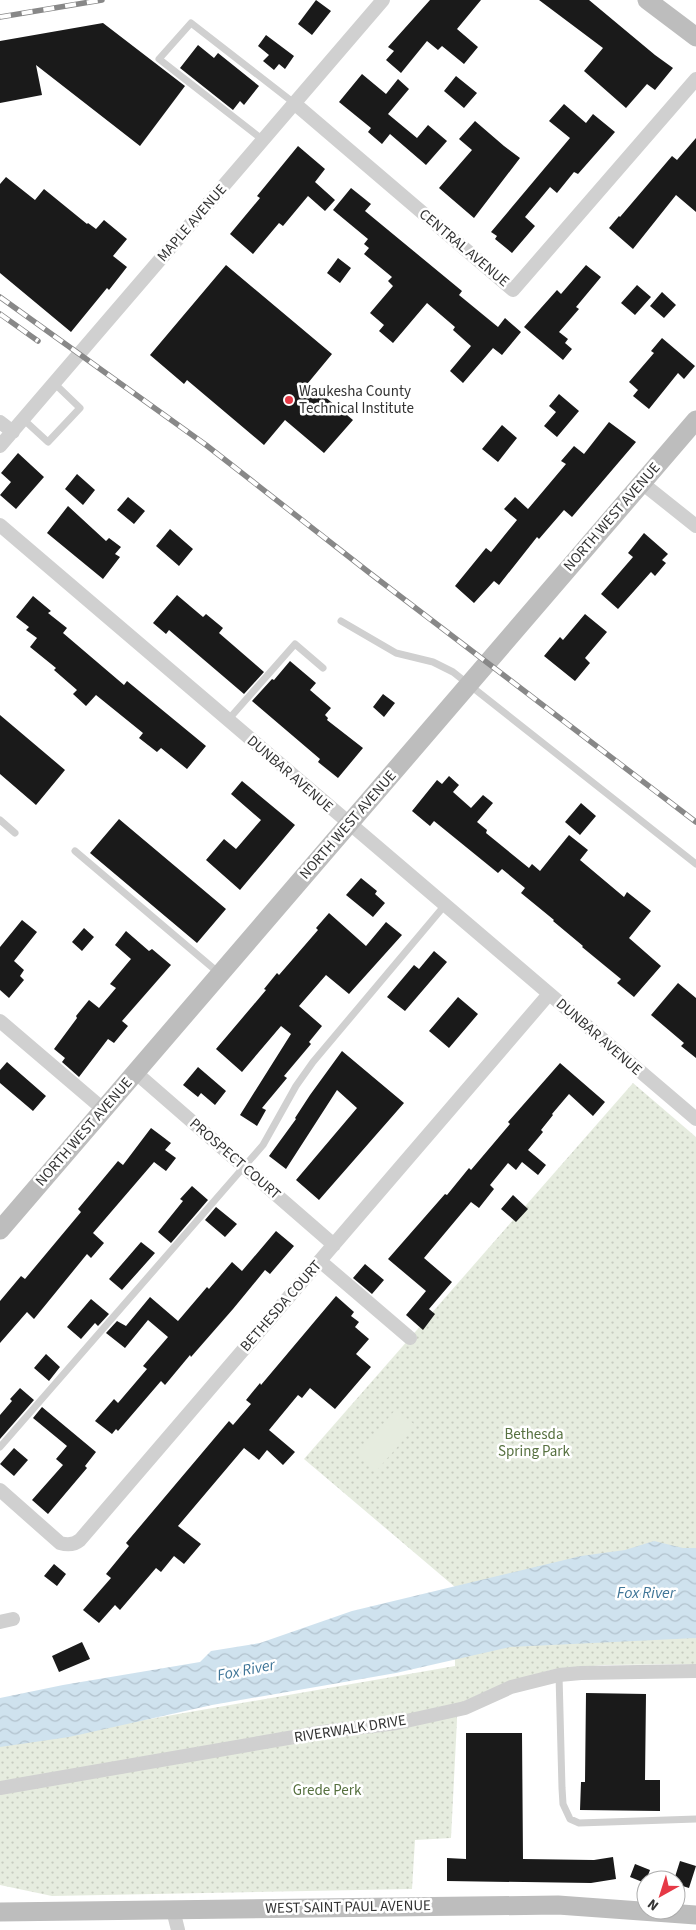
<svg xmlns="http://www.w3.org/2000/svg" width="696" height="1930" font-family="'Source Sans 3',sans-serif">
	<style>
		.park { fill: url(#park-dots) }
		.garden { fill: #e6ecdf }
		.water { fill: url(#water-waves) }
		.building { fill: #1a1a1a }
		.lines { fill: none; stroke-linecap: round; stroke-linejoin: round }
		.lane { stroke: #d0d0d0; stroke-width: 7 }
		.street { stroke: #d0d0d0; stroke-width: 14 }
		.secondary { stroke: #bdbdbd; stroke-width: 19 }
		.rail-casing { stroke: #888; stroke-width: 5.5 }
		.rail { stroke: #fff; stroke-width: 4; stroke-dasharray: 11; stroke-linecap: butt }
		.poi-dot { fill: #e63946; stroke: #fff; stroke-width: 2 }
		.labels { text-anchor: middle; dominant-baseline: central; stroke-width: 5; stroke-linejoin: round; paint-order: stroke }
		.street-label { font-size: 15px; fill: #333; stroke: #fff }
		.poi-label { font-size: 15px; fill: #333; stroke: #fff; text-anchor: start }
		.park-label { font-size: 15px; fill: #56703f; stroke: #fff }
		.water-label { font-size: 16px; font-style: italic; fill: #3f7597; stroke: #fff }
	</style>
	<defs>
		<pattern id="park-dots" width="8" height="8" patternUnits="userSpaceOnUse" patternTransform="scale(1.25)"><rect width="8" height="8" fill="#e6ecdf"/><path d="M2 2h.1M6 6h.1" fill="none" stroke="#c6cbc0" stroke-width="1.8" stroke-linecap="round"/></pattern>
		<pattern id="water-waves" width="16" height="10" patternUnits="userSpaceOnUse" patternTransform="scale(1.25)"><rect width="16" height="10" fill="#cfe2ee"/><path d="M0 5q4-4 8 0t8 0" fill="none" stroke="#b2c2cd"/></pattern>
	</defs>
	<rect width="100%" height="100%" fill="#fff"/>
	<!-- park -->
	<path class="park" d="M633,1083L696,1137V1664L604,1665L551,1670L503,1684L456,1705L457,1720L451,1838L415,1840L412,1889L52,1896L0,1885V1745L455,1666V1587L304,1459Z"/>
	<!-- garden -->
	<path class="garden" d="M396,1409L416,1426L377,1470L358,1453Z"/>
	<!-- water -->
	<path class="water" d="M654,1541L683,1548H696V1638L510,1647L396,1673L212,1705L69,1737L0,1747V1698L63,1685L200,1662L211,1651L260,1643L352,1611L581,1556L625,1550Z"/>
	<!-- building -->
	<path class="building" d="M316,0L331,11L312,35L298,24Z
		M430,0H481L457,29L478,47L464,64L442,46L438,50L427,41L401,73L386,60L394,51L388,47Z
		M539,0H589L655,55L673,68L655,90L647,84L626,108L584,71L603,48Z
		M103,23L185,86L140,146L36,65L42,95L0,103V41Z
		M266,35L294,56L285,69L279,64L274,70L263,61L269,55L258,46Z
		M198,45L214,58L218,53L259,86L244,105L240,101L233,110L180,68Z
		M362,74L386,94L398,79L409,89L388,114L417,138L428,125L447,141L426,165L390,134L382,144L368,132L371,128L339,102Z
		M456,76L477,93L464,108L444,91Z
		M564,104L586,123L593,114L615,132L578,174L574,172L557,193L550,187L525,217L535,226L512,253L495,239L497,236L491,232L570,138L549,121Z
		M475,121L504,146L520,158L474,218L439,188L472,150L459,139Z
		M696,138V212L676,195L633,249L609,228L619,216L620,217L672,156L677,160Z
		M298,146L325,169L315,182L335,200L325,211L308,196L283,226L279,223L253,254L230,234L260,198L257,196Z
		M6,177L35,200L44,189L87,224L88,223L96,229L104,220L127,239L113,256L127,267L109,290L107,288L71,332L0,273V184Z
		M351,188L371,204L365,211L462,291L459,295L498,327L505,318L521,332L502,355L493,348L463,383L450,371L471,346L453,330L455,327L427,303L393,343L379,331L384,325L370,313L393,286L388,281L392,277L364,254L369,248L364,244L368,239L333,210Z
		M338,258L351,268L340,283L327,273Z
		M226,265L332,354L308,383L353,420L324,453L285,420L264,445L187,380L184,384L150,355Z
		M586,265L601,277L576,307L579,309L559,332L568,339L565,343L572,349L563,360L524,327L557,290L561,294Z
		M637,285L651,297L635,315L621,303Z
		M662,292L676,305L664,318L650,306Z
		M662,338L695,366L684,379L678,373L649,409L633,396L638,390L629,382L654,353L651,351Z
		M559,394L579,411L557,437L544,426L556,412L549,406Z
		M609,422L636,442L572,517L564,510L539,539L537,537L499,585L494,581L474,603L455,586L486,548L491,552L517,520L504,509L515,497L528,509L566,464L561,461L574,446L584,454Z
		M502,425L517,438L498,462L482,449Z
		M18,453L44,477L16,509L0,495L11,482L1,473Z
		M77,474L95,490L83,505L65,489Z
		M128,497L145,511L134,524L117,510Z
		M68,506L106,541L109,538L121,547L115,554L120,557L103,579L47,533Z
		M170,529L193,549L179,566L156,546Z
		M644,533L668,554L662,560L666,563L655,576L651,572L618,609L601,594L633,557L628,553Z
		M177,595L203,617L206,614L223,628L219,633L264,672L244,694L169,630L166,634L153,623Z
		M33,596L51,611L48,613L67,628L63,633L124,685L127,681L206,746L187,769L161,748L157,752L139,738L143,733L96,695L86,706L73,694L77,690L54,670L56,668L30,647L37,638L26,630L29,627L16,617Z
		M585,614L607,632L585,658L590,663L575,681L544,656L560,637L563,640Z
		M290,661L316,683L310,690L331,708L325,715L328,718L327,720L363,748L338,778L318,762L320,759L252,701L272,679L274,680Z
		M383,694L395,703L384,717L373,707Z
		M0,715L65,770L36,805L0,774Z
		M449,776L459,785L453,792L471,808L483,795L493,803L477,822L487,830L486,833L529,868L532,864L540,871L569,835L588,850L580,860L624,897L627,892L651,911L629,938L661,966L634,997L617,983L621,979L582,947L583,946L553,921L554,920L521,893L525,888L502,869L498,873L434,821L430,826L412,811L437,780L442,784Z
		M242,781L295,825L240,890L206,860L224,839L236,849L261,820L231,794Z
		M581,803L596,816L580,835L565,822Z
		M119,819L226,909L197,943L90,853Z
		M361,878L377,891L375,894L385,903L373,917L346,895Z
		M329,913L366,946L386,922L402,935L349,994L326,975L299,1006L322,1026L309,1042L311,1044L284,1076L287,1078L262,1108L266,1110L257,1126L240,1115L291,1034L281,1026L242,1072L216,1049L266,990L264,989L277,973L279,975L318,930L316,928Z
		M22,920L37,932L14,961L24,970L20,976L24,980L9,998L0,990V947Z
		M84,928L94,937L82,951L72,942Z
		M126,931L149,951L152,949L171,965L122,1021L128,1026L114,1043L108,1039L79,1077L62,1062L65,1058L54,1049L77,1018L76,1016L89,1000L99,1008L116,988L110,984L131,959L115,945Z
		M434,951L447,962L405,1011L387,997L414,965L419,969Z
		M678,983L696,998V1058L681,1046L684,1043L651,1015Z
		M458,997L478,1014L449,1048L429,1031Z
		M342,1051L404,1103L319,1200L296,1180L357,1108L337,1090L286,1169L269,1156L296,1119L295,1118L310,1095Z
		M7,1062L46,1096L33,1111L0,1083V1070Z
		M560,1063L605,1102L593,1116L569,1094L552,1114L553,1115L541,1130L543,1132L528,1150L546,1165L538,1175L522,1162L516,1170L508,1163L490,1185L494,1189L479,1208L471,1202L424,1258L452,1282L429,1309L435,1314L423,1330L406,1315L426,1291L388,1259L445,1194L447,1195L469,1168L471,1170L510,1124L508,1122Z
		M198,1067L226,1091L215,1105L201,1093L198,1097L183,1085Z
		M151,1128L171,1143L165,1150L176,1158L166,1171L154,1162L93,1233L104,1243L91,1258L87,1254L34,1319L27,1312L0,1343V1301L21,1276L25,1279L81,1212L78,1209L118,1161L123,1165Z
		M192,1186L208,1200L171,1243L158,1232L183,1201L180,1199Z
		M513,1195L528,1209L516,1222L501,1209Z
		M216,1207L237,1224L225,1237L205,1220Z
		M276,1231L294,1246L270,1274L265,1270L233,1309L191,1357L190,1355L165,1385L161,1381L118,1431L116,1429L112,1434L95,1421L114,1399L118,1403L147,1369L143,1366L168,1337L148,1320L125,1348L106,1333L117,1321L126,1326L150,1297L178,1321L207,1287L209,1289L232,1262L242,1271Z
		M141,1242L155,1253L122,1290L109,1279Z
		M365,1264L384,1280L372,1294L353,1278Z
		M336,1296L354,1312L351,1316L359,1322L355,1327L369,1339L356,1354L371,1367L335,1409L310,1388L302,1398L298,1395L269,1430L295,1452L283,1465L267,1450L259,1460L244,1448L178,1526L201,1544L184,1564L174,1556L161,1572L156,1568L120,1610L115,1605L99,1623L83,1610L111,1578L106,1574L129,1546L126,1543L229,1421L233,1425L251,1404L246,1400L260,1383L261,1385Z
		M91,1299L109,1314L98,1326L95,1323L81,1339L67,1327Z
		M46,1354L60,1367L49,1381L34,1368Z
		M20,1388L34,1400L0,1439V1415L12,1401L10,1399Z
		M42,1407L96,1452L85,1466L87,1468L48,1514L32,1500L63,1465L56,1459L67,1446L33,1418Z
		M14,1448L28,1460L14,1476L0,1464Z
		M54,1564L66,1574L57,1586L44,1576Z
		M82,1642L90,1659L59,1672L52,1656Z
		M586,1693L646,1694L645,1780H660V1811L580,1810L581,1782H585Z
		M466,1733H522L523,1859L594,1860L613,1857L616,1879L591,1883L447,1881V1858L466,1859Z
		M680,1861L696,1866L689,1888L676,1884V1880H674Z
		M635,1864L650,1870L645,1883L630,1877Z"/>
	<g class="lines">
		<!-- lane -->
		<path class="lane" d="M263,140L159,59L191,23L294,103
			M23,419L48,442L80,408L54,383
			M341,621L396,653L433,662L453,672L696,864
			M228,720L295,644L323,668
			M0,820L15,833
			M75,851L220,974
			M0,1447L263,1145L296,1086L313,1062L445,905
			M559,1675L562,1788L563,1804L570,1819L579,1823L696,1819"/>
		<!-- street -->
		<path class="street" d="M294,103L513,290L696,79
			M0,422L13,432
			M0,446L383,0
			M642,483L696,526
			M0,525L696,1119
			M0,1021L103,1109
			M135,1072L334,1245
			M320,1261L410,1338
			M0,1490L60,1543C67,1545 74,1545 80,1540L549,994
			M0,1622L13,1619
			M0,1788L323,1732L397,1723L465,1708L511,1687L559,1675L581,1673L696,1671
			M173,1910L178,1930"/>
		<!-- secondary -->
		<path class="secondary" d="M647,0L696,37
			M0,1230L696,420
			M0,1912L558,1905L696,1915"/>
		<!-- rail casing -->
		<g class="rail-casing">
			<path id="rail" d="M0,17L102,0
				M0,297L206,445L371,574L696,822
				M0,314L38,341"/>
		</g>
		<!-- rail -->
		<use href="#rail" class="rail"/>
	</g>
	<!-- markers -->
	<circle class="poi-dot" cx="289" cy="400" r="5"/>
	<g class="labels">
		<!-- street labels -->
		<g class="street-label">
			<text transform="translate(192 223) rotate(-49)">MAPLE AVENUE</text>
			<text transform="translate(464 248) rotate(40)">CENTRAL AVENUE</text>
			<text transform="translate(612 517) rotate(-49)">NORTH WEST AVENUE</text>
			<text transform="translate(290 774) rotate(41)">DUNBAR AVENUE</text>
			<text transform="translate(348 825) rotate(-49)">NORTH WEST AVENUE</text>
			<text transform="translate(599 1037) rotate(41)">DUNBAR AVENUE</text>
			<text transform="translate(84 1132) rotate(-49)">NORTH WEST AVENUE</text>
			<text transform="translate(235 1159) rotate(41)">PROSPECT COURT</text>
			<text transform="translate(281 1306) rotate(-49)">BETHESDA COURT</text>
			<text transform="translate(350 1729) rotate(-9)">RIVERWALK DRIVE</text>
			<text transform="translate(348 1907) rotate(-1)">WEST SAINT PAUL AVENUE</text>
		</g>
		<!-- poi labels -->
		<g class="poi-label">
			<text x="299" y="391">Waukesha County<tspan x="299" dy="17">Technical Institute</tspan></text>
		</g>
		<!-- park labels -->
		<g class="park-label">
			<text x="534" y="1434">Bethesda<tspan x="534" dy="17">Spring Park</tspan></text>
			<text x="327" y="1790">Grede Perk</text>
		</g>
		<!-- water labels -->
		<g class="water-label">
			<text x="646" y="1593">Fox River</text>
			<text transform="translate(246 1670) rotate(-11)">Fox River</text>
		</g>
	</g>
	<!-- north arrow -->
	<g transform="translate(661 1895) rotate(219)"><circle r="24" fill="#ffffff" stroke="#adadad"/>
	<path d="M0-4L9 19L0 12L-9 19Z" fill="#e63946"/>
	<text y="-8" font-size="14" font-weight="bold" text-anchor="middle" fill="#333333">N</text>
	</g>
</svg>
